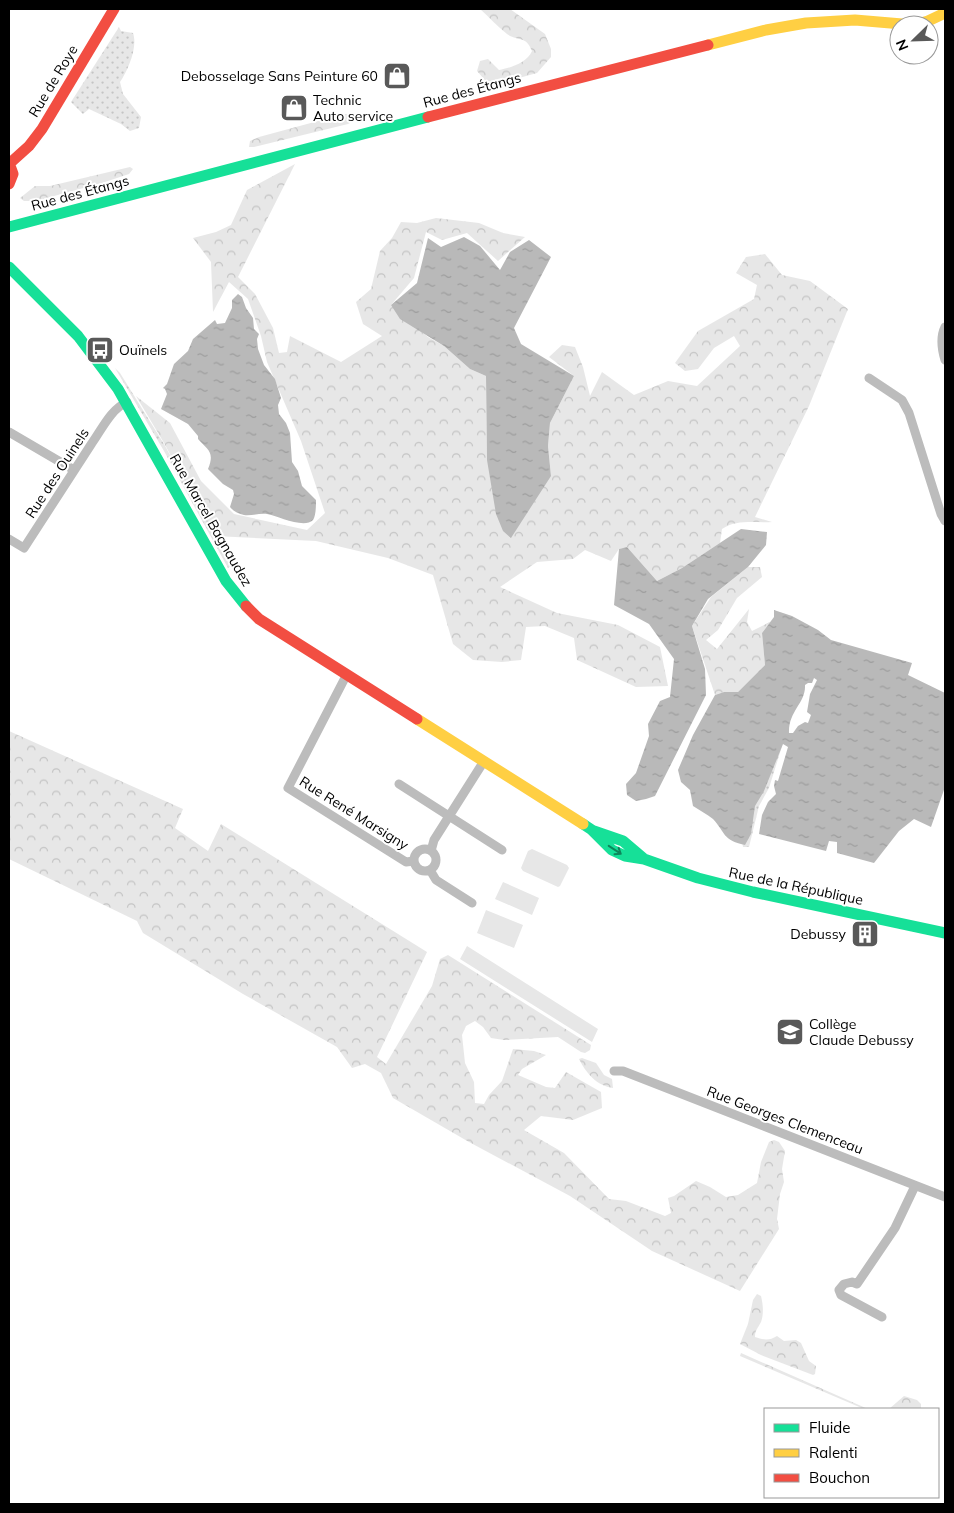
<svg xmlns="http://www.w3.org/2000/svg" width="954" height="1513" font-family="Mulish,sans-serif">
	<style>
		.grass { fill: url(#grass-dots) }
		.forest { fill: url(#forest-crowns) }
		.garden { fill: #e7e7e7 }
		.water { fill: url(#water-ripples); fill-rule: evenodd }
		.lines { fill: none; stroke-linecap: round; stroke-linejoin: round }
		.street { stroke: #bcbcbc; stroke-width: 9 }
		.fast { stroke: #16e098; stroke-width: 11 }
		.slow { stroke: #ffcf43; stroke-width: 11 }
		.jam { stroke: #f24e42; stroke-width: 11 }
		.oneway { stroke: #0d865b }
		.labels { text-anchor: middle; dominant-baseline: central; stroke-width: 4; stroke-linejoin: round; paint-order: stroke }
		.poi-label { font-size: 14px; fill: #000; stroke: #fff; text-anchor: start }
		.street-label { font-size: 14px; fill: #000; stroke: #fff }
	</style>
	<defs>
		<pattern id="grass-dots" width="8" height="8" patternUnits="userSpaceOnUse" patternTransform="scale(1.25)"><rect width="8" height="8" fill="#e7e7e7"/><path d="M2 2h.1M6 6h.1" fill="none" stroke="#c4c4c4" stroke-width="1.8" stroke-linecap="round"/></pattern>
		<pattern id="forest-crowns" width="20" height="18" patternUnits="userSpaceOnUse" patternTransform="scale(1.25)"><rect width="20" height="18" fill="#e7e7e7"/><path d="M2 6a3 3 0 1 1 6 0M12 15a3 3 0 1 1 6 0" fill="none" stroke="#c4c4c4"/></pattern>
		<pattern id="water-ripples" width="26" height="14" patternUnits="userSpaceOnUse" patternTransform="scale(1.25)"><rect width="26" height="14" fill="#b9b9b9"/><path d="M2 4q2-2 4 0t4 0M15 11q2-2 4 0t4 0" fill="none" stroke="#9d9d9d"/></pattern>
	</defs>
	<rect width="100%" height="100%" fill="#fff"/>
	<!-- grass -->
	<path class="grass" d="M119,27L121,31L133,33C138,47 128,70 120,82L123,94L141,117L139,128L130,131L121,124L89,109L83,114L71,102Z
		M115,368L120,373L164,444L231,566L228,568L164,451Z
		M783,743L769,788L759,806L749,847H743L742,841L753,803Z"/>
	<!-- forest -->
	<path class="forest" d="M480,9H510L545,34L551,49V57L537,73L490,86L477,71L480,61L488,59L499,70C510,68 527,63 532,51C526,35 519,42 507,34C498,27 489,17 480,9Z
		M344,114H349L359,117L356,120L348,124L254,147H249L250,141L259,137Z
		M295,164L238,277L255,294L273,328L279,353L287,352L290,336L341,362L382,336L363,324L356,302L371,289L380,251L392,238L401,222L417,223L436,218L479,223L503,233L525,237L498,261L467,233L442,240L426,232L414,278L391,305L428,337L444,346L470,369L486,376L487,460L551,476L548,446L550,423L574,376L549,357L562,345L575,347L583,367L590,396L602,372L634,395L668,381L697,386L740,346L734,336L714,348L698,369L685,371L675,363L698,331L754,299L757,285L736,273L746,257L765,254L782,275L810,281L848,309L809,406L755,517L772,522C754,523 737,519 722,529L720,543L682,568L657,581L627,547L619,549L611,561L585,550L573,559L537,562L500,587L557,613L618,625L660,647L668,686L636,687L577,660L574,638L545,626L526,627L521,660L502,662L473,660L453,644L433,575L388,558L316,541L214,536L164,443L136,396L170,423L201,481L234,514L307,530L325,513L301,441L267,362L261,336L248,299L229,282L213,312L211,262L193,238L216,232L231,225L247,190Z
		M130,167L133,169L129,174L105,182L36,201H24L20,198L35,186H50Z
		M748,567H760L762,577L737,598L718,630L706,640L717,649L749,609L747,622L752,631L770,622L762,633L765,665L738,692H724L715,695L692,626L711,597Z
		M9,731L183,809L175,828L208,851L221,824L427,952L377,1057L386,1064L432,986L440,959L448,955L591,1045L590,1050L585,1053L581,1052L558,1037L504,1040L491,1038L483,1027L475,1021L466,1026L462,1035L465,1063L474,1082L475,1103L484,1104L489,1095L502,1081L513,1049L534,1051L546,1055L522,1069L518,1075L546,1087L555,1088L566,1072L601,1092L602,1108L573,1120L541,1116L524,1130L564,1153L609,1199L626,1201L665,1216L671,1213L668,1198L674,1196L696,1181L710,1187L726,1197L738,1195L757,1183L761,1162L769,1142L774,1140L779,1142L785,1151L782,1169L784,1182L780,1194L777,1219L779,1229L740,1291L652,1251L570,1196L469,1142L393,1098L381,1073L365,1064L352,1068L337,1047L243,994L143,933L137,921L9,859Z
		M582,1058L596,1063L604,1075L612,1079L613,1088C597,1086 586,1073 579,1059Z
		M757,1294L761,1296C763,1304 764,1314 761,1322C758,1328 755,1330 755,1337C764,1340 769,1341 777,1336L784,1341L796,1340L801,1343L809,1361L816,1366L815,1374L813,1375L761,1355L740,1344L748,1324L753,1300Z
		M741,1353L868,1409H864L740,1356Z
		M904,1396L917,1400L921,1404V1409H889Z"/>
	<!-- garden -->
	<path class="garden" d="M532,849L567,865L569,868L560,886L558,887L523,871L521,868L528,851Z
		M503,882L539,898L532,915L495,899Z
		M486,910L523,925L514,948L477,933Z
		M467,946L598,1029L592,1042L460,959Z"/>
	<!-- water -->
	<path class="water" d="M464,237L480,246L500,270L510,252L529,240L551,257L514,328L521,344L574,376L550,423L548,446L551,476L511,538L503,531L496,514L487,460L486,376L470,369L444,346L400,319L391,305L417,283L428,238L441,247Z
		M238,294L242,297L246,308L253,318L254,329L259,334L257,339L258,349L264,365L275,379L281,398L278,405L279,414L286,423L290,433L292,462L298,471L302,486L316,500C316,505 316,516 313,520C304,529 278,516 267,514C260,513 251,516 244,515C239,514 233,511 230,507L234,494L233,490L223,484L208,469C215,452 208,450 198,439V436L188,424L161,409L167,394L165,389L163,388L167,384L174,364L188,351L193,339L215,320L217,324L225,323L232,308V300Z
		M741,529L767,532L766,545L748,567L708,599L692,626L705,669L706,695L655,796L646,799L636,801L627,795L626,784L636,773L649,736L648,724L660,701L670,697L674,659L649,624L614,605L619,549L627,547L657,581L682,568Z
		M774,610L792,616L818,630L831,640L912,663L908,675L945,693V787L931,827L914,819L899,831L874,863L837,853V842L829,841L826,851L759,834L762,815L768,802L776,794L774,786L775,780L778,781L788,747L783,744L764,791L755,806L751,834L745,845C722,840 726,833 713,819C707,814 699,810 693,806L690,790L681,782L678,770L693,735L715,695L724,692H738L765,665L762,633L774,617ZM814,678L817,680L810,694L807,712L811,715L808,723L805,722L798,726L793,733H789C788,711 806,703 805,685L808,683H812Z"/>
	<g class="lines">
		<!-- street -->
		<path class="street" d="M945,327C940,337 942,350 945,360
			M869,378L902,400L909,413L941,514L945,521
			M9,432L74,470
			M9,539L24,548C47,513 69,478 92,443C102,429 111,409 127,402
			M347,674L288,788L406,862L414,861
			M399,784L502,850
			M414 860a11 11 0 1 1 22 0a11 11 0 1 1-22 0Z
			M431,851L434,840L484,761
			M430,870L436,880L472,903
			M614,1071H623L945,1197
			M882,1317L841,1295L839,1290L844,1284L852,1282L857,1284L895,1228L915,1186"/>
		<!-- fast -->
		<path class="fast" d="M9,227L428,117
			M9,267L78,336L118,389L226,581L246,606
			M583,824L592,830L612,850L625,856L644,859L698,878L753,892L945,933
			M594,831L623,841L643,858"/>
		<!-- slow -->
		<path class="slow" d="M708,45L766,30L806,23L855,20L914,25L928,21L945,13
			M417,719L583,824"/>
		<!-- jam -->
		<path class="jam" d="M428,117L708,45
			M9,163L13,174L9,184
			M9,164L29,146L42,129L114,9
			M246,606L259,619L417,719"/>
	</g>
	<!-- one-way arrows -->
	<defs><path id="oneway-shaft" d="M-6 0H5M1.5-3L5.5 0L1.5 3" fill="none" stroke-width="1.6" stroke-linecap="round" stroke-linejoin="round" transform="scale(1.25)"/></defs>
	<use class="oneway" href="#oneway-shaft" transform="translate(615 850) rotate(33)"/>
	<!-- icons -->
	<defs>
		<g id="shop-square" transform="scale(1.4375)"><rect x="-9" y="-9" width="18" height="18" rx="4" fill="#595959" stroke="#fff"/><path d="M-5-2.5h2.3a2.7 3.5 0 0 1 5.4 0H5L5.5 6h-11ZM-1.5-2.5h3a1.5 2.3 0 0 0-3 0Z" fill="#fff"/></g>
		<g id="bus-square" transform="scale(1.4375)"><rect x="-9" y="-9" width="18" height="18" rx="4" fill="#595959" stroke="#fff"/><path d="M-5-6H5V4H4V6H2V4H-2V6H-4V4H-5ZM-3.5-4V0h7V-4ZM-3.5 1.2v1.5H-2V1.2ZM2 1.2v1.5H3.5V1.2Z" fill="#fff"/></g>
		<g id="building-square" transform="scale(1.4375)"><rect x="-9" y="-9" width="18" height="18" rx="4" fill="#595959" stroke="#fff"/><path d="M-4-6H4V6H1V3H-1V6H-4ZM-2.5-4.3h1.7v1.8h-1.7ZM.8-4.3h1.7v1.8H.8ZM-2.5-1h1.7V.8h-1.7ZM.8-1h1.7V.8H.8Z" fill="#fff"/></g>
		<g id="school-square" transform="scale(1.4375)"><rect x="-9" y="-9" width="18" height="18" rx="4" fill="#595959" stroke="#fff"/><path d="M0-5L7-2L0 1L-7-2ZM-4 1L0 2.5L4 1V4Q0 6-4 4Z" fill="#fff"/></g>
	</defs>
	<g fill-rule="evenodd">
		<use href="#shop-square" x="397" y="76"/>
		<use href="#shop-square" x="294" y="108"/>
		<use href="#bus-square" x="100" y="350"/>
		<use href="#building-square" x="865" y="934"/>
		<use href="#school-square" x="790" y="1032"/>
	</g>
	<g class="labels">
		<!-- poi labels -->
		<g class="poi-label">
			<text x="378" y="76" text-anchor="end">Debosselage Sans Peinture 60</text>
			<text x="313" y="100">Technic<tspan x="313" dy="16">Auto service</tspan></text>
			<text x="119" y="350">Ouïnels</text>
			<text x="846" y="934" text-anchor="end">Debussy</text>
			<text x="809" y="1024">Collège<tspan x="809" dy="16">Claude Debussy</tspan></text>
		</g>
		<!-- street labels -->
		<g class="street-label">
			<text transform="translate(53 81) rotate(-59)">Rue de Roye</text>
			<text transform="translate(472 90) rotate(-15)">Rue des Étangs</text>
			<text transform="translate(80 193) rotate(-15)">Rue des Étangs</text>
			<text transform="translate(57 473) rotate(-57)">Rue des Ouinels</text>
			<text transform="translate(211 520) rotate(60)">Rue Marcel Bagnaudez</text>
			<text transform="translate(354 813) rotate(32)">Rue René Marsigny</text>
			<text transform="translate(796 886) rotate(12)">Rue de la République</text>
			<text transform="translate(785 1120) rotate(21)">Rue Georges Clemenceau</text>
		</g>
	</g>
	<!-- border -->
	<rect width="954" height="1513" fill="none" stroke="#000000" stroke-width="20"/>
	<!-- legend -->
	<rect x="764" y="1408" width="175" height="90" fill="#ffffff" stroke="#999999"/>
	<rect x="774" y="1424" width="25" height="8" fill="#16e098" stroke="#999999"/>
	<text x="809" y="1433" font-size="15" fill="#000000">Fluide</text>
	<rect x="774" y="1449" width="25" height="8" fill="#ffcf43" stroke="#999999"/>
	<text x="809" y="1458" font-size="15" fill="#000000">Ralenti</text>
	<rect x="774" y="1474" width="25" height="8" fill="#f24e42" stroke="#999999"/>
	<text x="809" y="1483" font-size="15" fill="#000000">Bouchon</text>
	<!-- north arrow -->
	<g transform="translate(914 40) rotate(247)"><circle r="24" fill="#ffffff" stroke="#999999"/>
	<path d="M0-4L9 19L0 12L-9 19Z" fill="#595959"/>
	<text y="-8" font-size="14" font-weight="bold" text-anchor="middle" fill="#000000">N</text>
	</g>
</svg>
